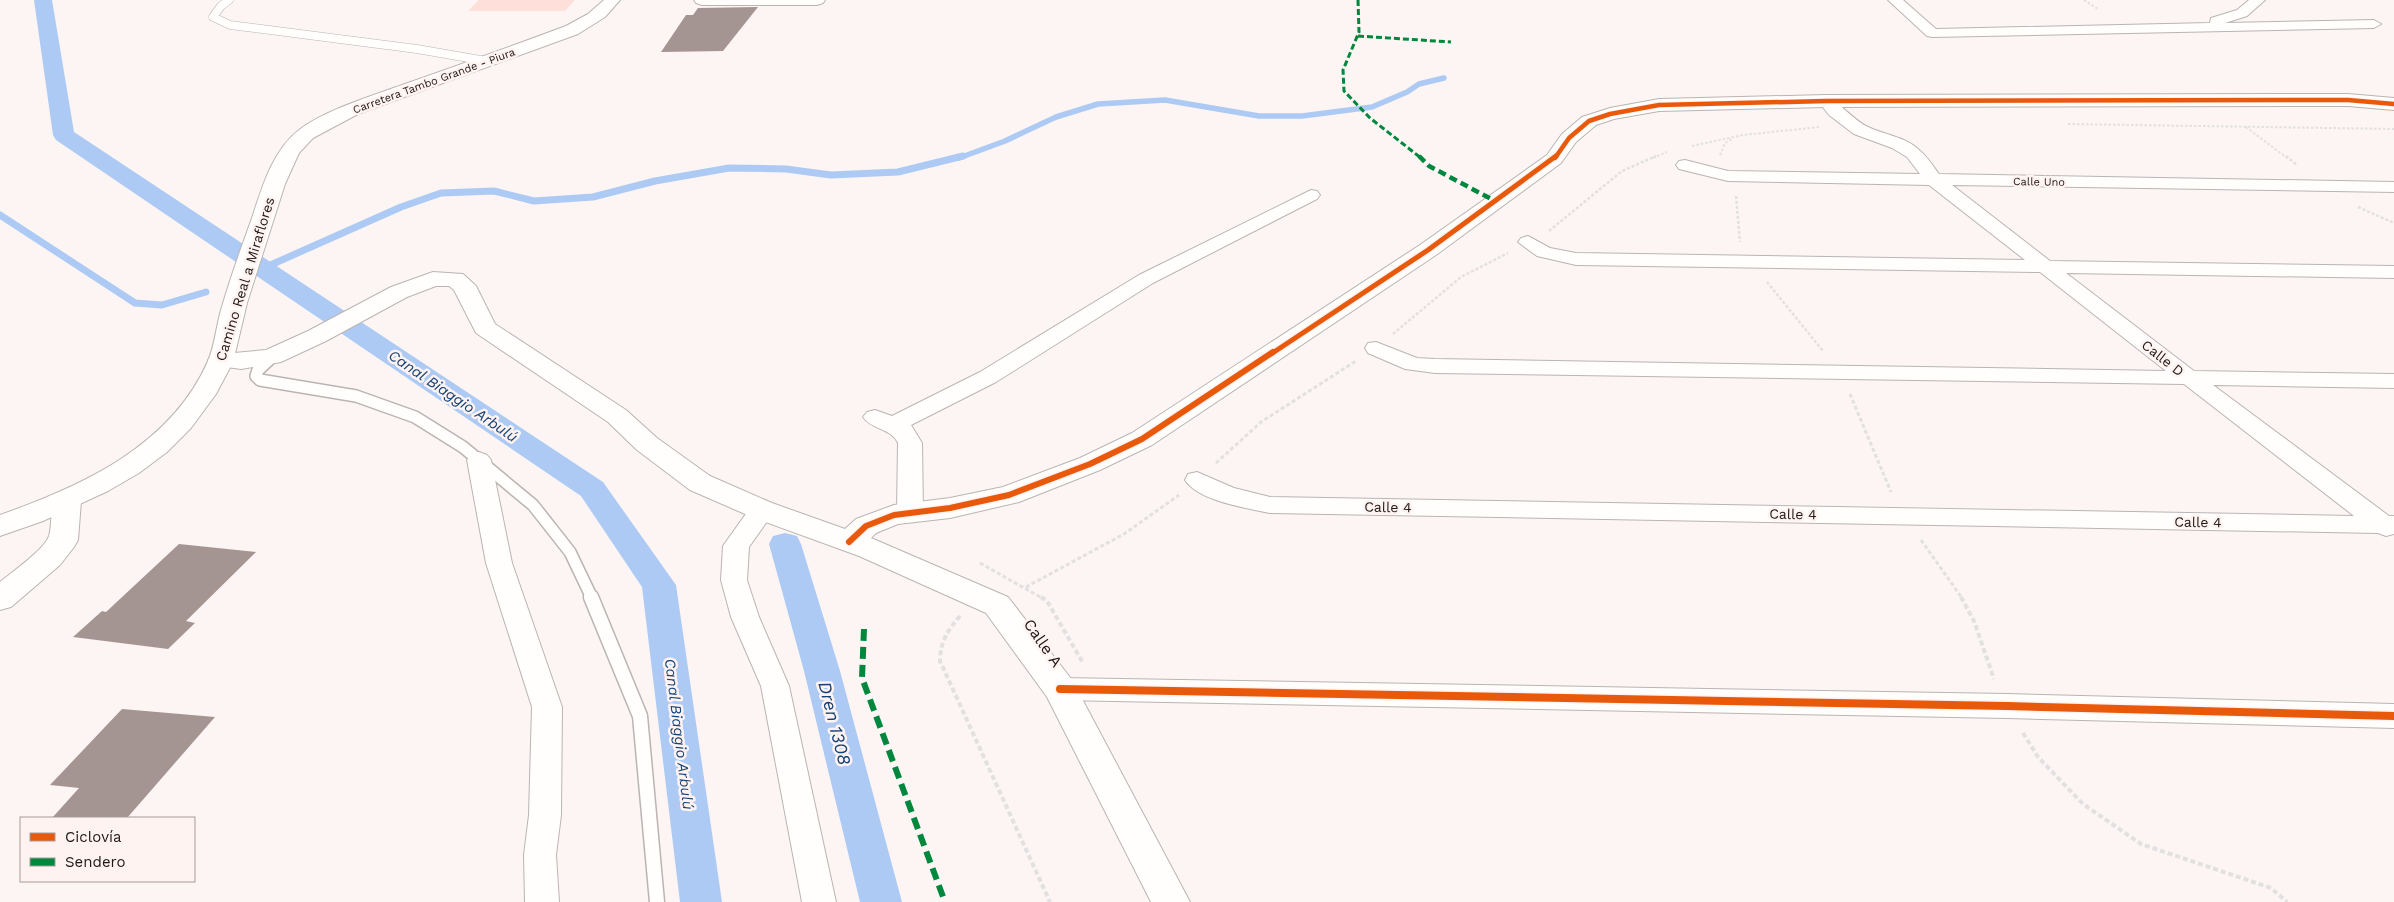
<svg xmlns="http://www.w3.org/2000/svg" width="2394" height="902" font-family="'Work Sans',sans-serif">
	<style>
		.green { fill: #fedfd9 }
		.lines { fill: none; stroke-linecap: round; stroke-linejoin: round }
		.stream-far1 { stroke: #accaf3; stroke-width: 5.5 }
		.stream { stroke: #accaf3; stroke-width: 7 }
		.canal { fill: #accaf3; fill-rule: evenodd }
		.building { fill: #a59592 }
		.service-far2-casing { stroke: #bab4b3; stroke-width: 9 }
		.service-far1-casing { stroke: #bab4b3; stroke-width: 14 }
		.service-casing { stroke: #bab4b3; stroke-width: 17 }
		.minor-casing { stroke: #bab4b3; stroke-width: 2 }
		.tertiary-casing { stroke: #bab4b3; stroke-width: 2 }
		.secondary-casing { stroke: #bab4b3; stroke-width: 2 }
		.path-far3 { stroke: #e2e0e0; stroke-width: 2; stroke-dasharray: 2.5 2; stroke-linecap: butt }
		.path-far2 { stroke: #e2e0e0; stroke-width: 2.5; stroke-dasharray: 3 2; stroke-linecap: butt }
		.path-far1 { stroke: #e2e0e0; stroke-width: 3; stroke-dasharray: 4 2.5; stroke-linecap: butt }
		.path { stroke: #e2e0e0; stroke-width: 4; stroke-dasharray: 5 3; stroke-linecap: butt }
		.service-far2 { stroke: #fffefd; stroke-width: 8 }
		.service-far1 { stroke: #fffefd; stroke-width: 11 }
		.service { stroke: #fffefd; stroke-width: 14 }
		.minor { fill: #fffefd; fill-rule: evenodd }
		.tertiary { fill: #fffefd; fill-rule: evenodd }
		.secondary { fill: #fffefd; fill-rule: evenodd }
		.quiet-far2 { stroke: #00873e; stroke-width: 3; stroke-dasharray: 6 3; stroke-linecap: butt }
		.quiet-far1 { stroke: #00873e; stroke-width: 4.5; stroke-dasharray: 8 4.5; stroke-linecap: butt }
		.quiet { stroke: #00873e; stroke-width: 6; stroke-dasharray: 12 6; stroke-linecap: butt }
		.cycleway-far3-casing { stroke: #fff3f1; stroke-width: 6 }
		.cycleway-far2-casing { stroke: #fff3f1; stroke-width: 8 }
		.cycleway-far1-casing { stroke: #fff3f1; stroke-width: 9 }
		.cycleway-casing { stroke: #fff3f1; stroke-width: 11 }
		.cycleway-far3 { stroke: #e8590c; stroke-width: 4.5 }
		.cycleway-far2 { stroke: #e8590c; stroke-width: 5 }
		.cycleway-far1 { stroke: #e8590c; stroke-width: 6 }
		.cycleway { stroke: #e8590c; stroke-width: 8 }
		.labels { text-anchor: middle; dominant-baseline: central; stroke-width: 5; stroke-linejoin: round; paint-order: stroke }
		.far-street-label { font-size: 11px; fill: #1d1715; stroke: #fff3f1 }
		.street-label { font-size: 14px; fill: #1d1715; stroke: #fff3f1 }
		.water-label { font-size: 15px; font-style: italic; fill: #134277; stroke: #fff3f1 }
		.near-street-label { font-size: 16px; fill: #1d1715; stroke: #fff3f1 }
		.near-water-label { font-size: 18px; font-style: italic; fill: #134277; stroke: #fff3f1 }
	</style>
	<rect width="100%" height="100%" fill="#fcf5f4"/>
	<!-- green -->
	<path class="green" d="M479,0H575L565,11H468Z"/>
	<g class="lines">
		<!-- stream-far1 -->
		<path class="stream-far1" d="M959,158L1005,141L1056,117L1098,104L1165,100L1259,116H1302L1372,107L1407,92L1419,84L1444,78"/>
		<!-- stream -->
		<path class="stream" d="M0,215L135,303L162,305L206,292
			M257,271L401,207L441,193L494,191L534,201L593,197L655,181L729,168L786,169L831,175L898,172L963,156"/>
		<!-- canal -->
		<path class="canal" d="M34,0H52L74,132L603,482L676,585L722,902H680L642,587L581,496L56,140L53,135Z
			M785,533L797,536L801,544L840,671L902,902H860L804,671L769,544L773,536Z"/>
	</g>
	<!-- building -->
	<path class="building" d="M758,7L723,51L661,52L686,15H693L698,8Z
		M179,544L256,552L186,621L195,623L168,649L73,637L102,611L106,612Z
		M122,709L215,717L127,818H52L79,788L50,785Z"/>
	<g class="lines">
		<!-- service-far2 casing -->
		<g class="service-far2-casing">
			<path id="service-far2" d="M229,0L221,6L213,17L230,25L417,49L486,61"/>
		</g>
		<!-- service-far1 casing -->
		<g class="service-far1-casing">
			<path id="service-far1" d="M272,357L258,370L256,376L260,380L356,396L415,417L463,447L533,505L570,552L592,598"/>
		</g>
		<!-- service casing -->
		<g class="service-casing">
			<path id="service" d="M591,597L640,716L657,902"/>
		</g>
		<!-- minor casing -->
		<g class="minor-casing">
			<path id="minor" d="M1888,0H1903L1936,29L2210,23L2211,18L2237,10L2249,0H2265L2247,16L2225,23L2374,20L2381,24L2374,28L1932,37L1927,36Z
				M1826,96C1834,98 1854,120 1866,126C1883,135 1905,136 1919,150C1927,156 1933,166 1939,174L2394,182V192L1952,185L2050,261L2394,266V278L2066,273L2194,371L2394,374V388L2213,385L2389,516H2394V534L2386,536L2378,533L1270,513C1247,508 1198,501 1185,480L1188,474L1197,472L1234,488L1270,497L2354,516L2184,384L1435,373L1405,369L1368,353L1365,348L1368,343L1376,342L1417,358L1435,359L2166,371L2040,272L1576,265L1537,256L1518,242L1521,238L1528,236L1550,248L1576,253L2025,260L1929,185L1728,181L1679,169L1676,165L1679,161L1685,160L1728,171L1920,174L1907,157L1892,148L1854,134L1829,115L1818,101L1820,98Z
				M1311,190L1317,191L1320,195L1317,199L1153,283L996,382L911,425L922,443L923,513L919,519L910,522L901,519L897,513L898,443C891,428 872,430 863,417L867,412L875,410L892,416L980,372L1139,275Z
				M479,452L487,455L491,460L512,563L562,707L561,815L556,855L559,902H525L524,855L529,815L532,707L486,563L467,460L471,455Z
				M762,502L771,504L775,510L749,547L747,580L759,617L789,686L836,902H802L761,686L731,617L721,580L723,546L753,504Z
				M1060,678L2007,694L2394,704V728L2007,718L1060,700L1050,697L1046,689L1050,681Z"/>
		</g>
		<!-- tertiary casing -->
		<g class="tertiary-casing">
			<path id="tertiary" d="M694,0H825L823,3L817,5H702L696,3Z
				M2348,94L2394,98V110L2348,106L1826,107L1659,111L1614,119L1596,125L1576,142L1561,163L1436,255L1152,445L1100,470L1019,502L950,518L898,524L876,533L871,538L1008,597L1072,680L1190,902H1151L1047,697L986,613L859,556L752,517L690,490L637,450L608,422L476,333L454,290L449,286H436L407,297L326,341L281,362L241,369L212,365L208,360L212,355L266,350L308,331L391,287L433,272L463,274L476,286L495,324L626,410L657,438L710,476L772,503L845,529L856,519L894,505L950,498L1003,487L1080,458L1132,433L1420,245L1547,155L1562,134L1582,117L1610,108L1659,99L1826,95Z
				M67,491L77,494L81,501L78,540L74,547L60,565L11,607L0,610V582C12,572 44,550 49,536C53,522 49,507 57,494Z"/>
		</g>
		<!-- secondary casing -->
		<g class="secondary-casing">
			<path id="secondary" d="M604,0H620L605,17L578,34L358,114L313,138L299,153L285,184L247,303L233,362L216,394L191,428L167,452L139,473L108,491L43,521L0,536V515C82,486 171,446 208,361C215,345 216,327 221,310C230,279 241,248 252,218C262,188 272,151 299,130C325,110 372,96 402,85C457,66 512,46 566,26L588,14Z"/>
		</g>
		<!-- path-far3 -->
		<path class="path-far3" d="M2084,0L2098,9
			M2068,124L2394,129
			M2246,127L2287,158
			M1692,146L1743,135L1820,127
			M1720,155L1725,143L1732,139
			M1653,158L1667,152"/>
		<!-- path-far2 -->
		<path class="path-far2" d="M2286,156L2297,165
			M1736,196L1740,242
			M2358,207L2394,223
			M1549,231L1622,171L1656,156
			M1767,282L1823,351
			M1393,334L1461,277L1508,253"/>
		<!-- path-far1 -->
		<path class="path-far1" d="M1850,394L1891,492
			M1216,463L1261,422L1356,361
			M1921,540L1962,598
			M980,563L1042,598
			M1026,587L1124,534L1179,495"/>
		<!-- path -->
		<path class="path" d="M1041,597L1047,601L1083,663
			M1961,597L1974,621L1994,679
			M960,616C948,630 940,642 940,661L1050,902
			M2023,733L2038,757L2083,804L2141,844L2271,888L2287,902"/>
		<!-- service-far2 -->
		<use href="#service-far2" class="service-far2"/>
		<!-- service-far1 -->
		<use href="#service-far1" class="service-far1"/>
		<!-- service -->
		<use href="#service" class="service"/>
		<!-- minor -->
		<use href="#minor" class="minor"/>
		<!-- tertiary -->
		<use href="#tertiary" class="tertiary"/>
		<!-- secondary -->
		<use href="#secondary" class="secondary"/>
		<!-- quiet-far2 -->
		<path class="quiet-far2" d="M1358,0L1359,32L1343,70L1344,91L1370,118L1421,158
			M1358,36L1451,42"/>
		<!-- quiet-far1 -->
		<path class="quiet-far1" d="M1419,156L1429,166L1495,201"/>
		<!-- quiet -->
		<path class="quiet" d="M864,629L862,678L945,902"/>
		<!-- cycleway-far3 casing -->
		<g class="cycleway-far3-casing">
			<path id="cycleway-far3" d="M1555,158L1569,138L1589,121L1610,114L1659,105L1826,101L2348,100L2394,104"/>
		</g>
		<!-- cycleway-far2 casing -->
		<g class="cycleway-far2-casing">
			<path id="cycleway-far2" d="M1271,354L1428,250L1556,156"/>
		</g>
		<!-- cycleway-far1 casing -->
		<g class="cycleway-far1-casing">
			<path id="cycleway-far1" d="M849,542L866,526L894,515L950,508L1009,495L1090,464L1142,439L1273,352"/>
		</g>
		<!-- cycleway casing -->
		<g class="cycleway-casing">
			<path id="cycleway" d="M1060,689L2007,706L2394,716"/>
		</g>
		<!-- cycleway-far3 -->
		<use href="#cycleway-far3" class="cycleway-far3"/>
		<!-- cycleway-far2 -->
		<use href="#cycleway-far2" class="cycleway-far2"/>
		<!-- cycleway-far1 -->
		<use href="#cycleway-far1" class="cycleway-far1"/>
		<!-- cycleway -->
		<use href="#cycleway" class="cycleway"/>
	</g>
	<g class="labels">
		<!-- far-street labels -->
		<g class="far-street-label">
			<text transform="translate(434 81) rotate(-20)">Carretera Tambo Grande - Piura</text>
			<text transform="translate(2039 182) rotate(1)">Calle Uno</text>
		</g>
		<!-- street labels -->
		<g class="street-label">
			<text transform="translate(245 279) rotate(-73)">Camino Real a Miraflores</text>
			<text transform="translate(2163 358) rotate(38)">Calle D</text>
			<text transform="translate(1388 507) rotate(1)">Calle 4</text>
			<text transform="translate(1793 514) rotate(1)">Calle 4</text>
			<text transform="translate(2198 522) rotate(1)">Calle 4</text>
		</g>
		<!-- water labels -->
		<g class="water-label">
			<text transform="translate(453 396) rotate(34)">Canal Biaggio Arbulú</text>
			<text transform="translate(679 734) rotate(83)">Canal Biaggio Arbulú</text>
		</g>
		<!-- near-street labels -->
		<g class="near-street-label">
			<text transform="translate(1043 643) rotate(55)">Calle A</text>
		</g>
		<!-- near-water labels -->
		<g class="near-water-label">
			<text transform="translate(835 723) rotate(76)">Dren 1308</text>
		</g>
	</g>
	<!-- legend -->
	<rect x="20" y="817" width="175" height="65" fill="#fff3f1" stroke="#a59b99"/>
	<rect x="30" y="833" width="25" height="8" fill="#e8590c" stroke="#a59b99"/>
	<text x="65" y="842" font-size="15" fill="#1d1715">Ciclovía</text>
	<rect x="30" y="858" width="25" height="8" fill="#00873e" stroke="#a59b99"/>
	<text x="65" y="867" font-size="15" fill="#1d1715">Sendero</text>
</svg>
